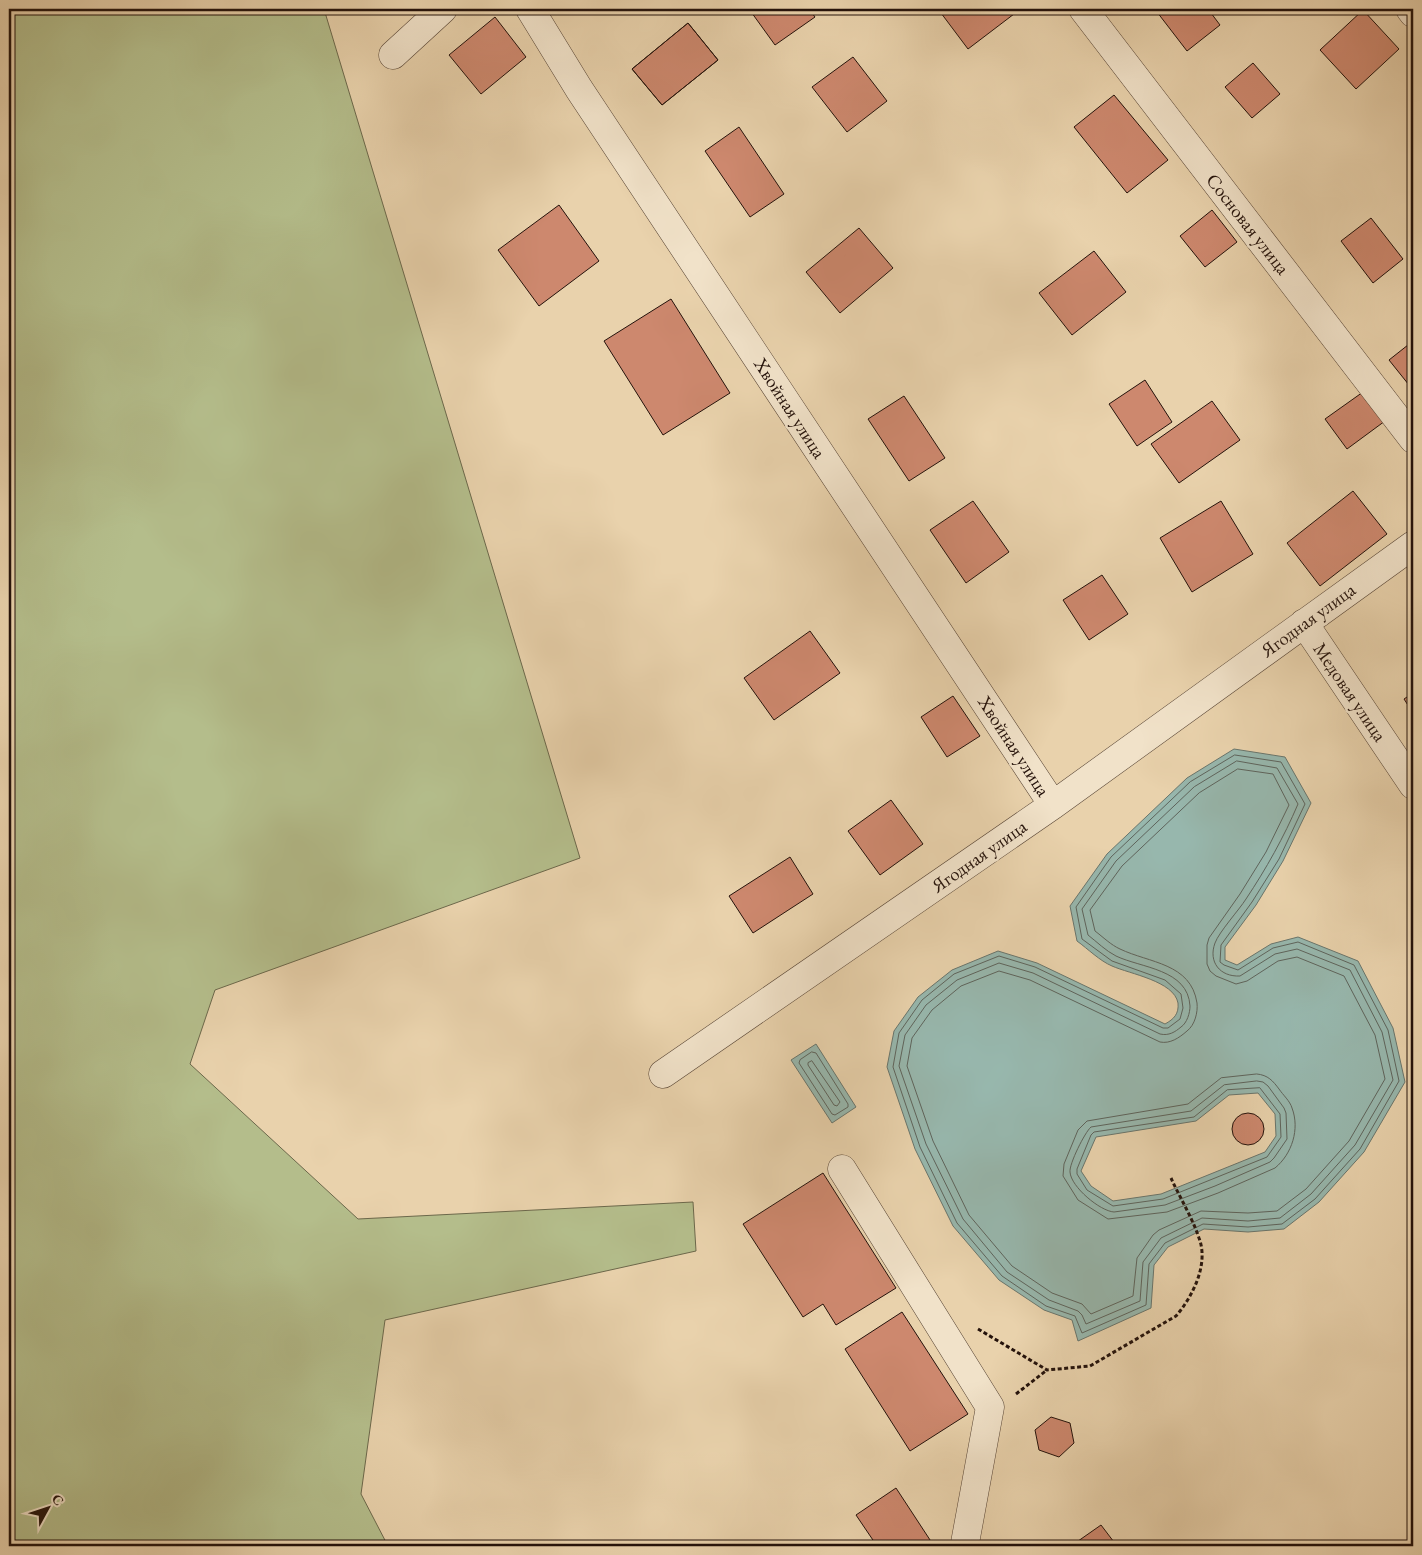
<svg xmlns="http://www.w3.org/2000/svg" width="1422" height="1555" font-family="'EB Garamond',serif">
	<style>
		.green { fill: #b4bd8b; stroke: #6c684b }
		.water { fill: #97b7ad; stroke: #69756c; fill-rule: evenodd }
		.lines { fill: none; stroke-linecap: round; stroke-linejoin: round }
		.shore { stroke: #5e645c; stroke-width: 1 }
		.building { fill: #cd886e; stroke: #24120b }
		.minor-casing { stroke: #554233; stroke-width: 29 }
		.path { stroke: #24120b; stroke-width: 3; stroke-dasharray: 4 2.5; stroke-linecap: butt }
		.minor { stroke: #f1e2c9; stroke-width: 28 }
		.labels { text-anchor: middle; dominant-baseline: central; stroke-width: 5; stroke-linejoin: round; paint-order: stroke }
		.street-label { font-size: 19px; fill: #24120b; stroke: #f1e2c9 }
	</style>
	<rect width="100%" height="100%" fill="#e9d2ac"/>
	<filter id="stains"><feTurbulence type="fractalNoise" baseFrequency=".004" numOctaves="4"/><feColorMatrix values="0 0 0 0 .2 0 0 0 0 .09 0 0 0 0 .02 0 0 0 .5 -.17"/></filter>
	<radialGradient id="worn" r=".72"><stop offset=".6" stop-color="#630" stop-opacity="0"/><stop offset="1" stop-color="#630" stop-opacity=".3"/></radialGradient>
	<!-- green -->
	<path class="green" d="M9,9H324L580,858L215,990L190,1064L358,1219L693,1202L696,1251L385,1320L361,1494L388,1546H9Z"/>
	<!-- water -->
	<path class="water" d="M1234,749L1285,757L1311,803L1283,861L1256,905L1225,947V960L1237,965L1271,944L1298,937L1358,961L1393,1028L1405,1082L1364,1152L1319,1202L1284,1229L1248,1232L1204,1229L1168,1247L1154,1265L1151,1308L1078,1341L1072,1320L1044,1310L999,1280L953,1226L915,1149L887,1067L894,1031L918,997L952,970L998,951L1037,963L1165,1024C1174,1019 1179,1014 1178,1003C1174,981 1130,974 1112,966C1100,961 1088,949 1077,941L1070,906L1107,854L1187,778ZM1258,1093L1275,1114L1276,1136L1265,1152L1161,1194L1113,1201L1091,1186L1081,1171L1096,1137L1196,1121L1229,1095Z
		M816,1044L856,1107L832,1123L791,1060Z"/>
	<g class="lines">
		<!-- shore -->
		<path class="shore" d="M1235,755L1281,762L1305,804L1279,859L1252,902L1221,945L1220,962L1224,965L1238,970L1273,948L1298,942L1354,965L1388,1030L1399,1081L1360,1149L1315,1199L1282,1224L1248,1227L1203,1224L1165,1243L1149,1264L1146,1305L1082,1333L1075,1316L1046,1306L1002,1276L957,1223L920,1147L893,1067L899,1033L922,1000L954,974L999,956L1035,967L1163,1028H1168L1180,1019L1183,1008L1181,994L1165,980L1112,961L1082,939L1076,907L1111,857L1190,782Z
			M1237,761L1277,768L1298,804C1284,837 1266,869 1246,899C1239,910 1219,932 1215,943C1208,962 1220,977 1240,976L1275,954L1297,949L1350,970L1382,1032L1393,1080L1355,1145L1311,1194L1280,1218L1248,1221L1202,1218L1161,1238L1143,1262L1140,1301L1086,1324L1082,1315L1078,1311L1049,1300L1007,1272L963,1219L926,1144L899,1066L905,1035L926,1005L957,980L999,963L1033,973L1160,1034C1169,1036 1175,1032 1181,1027C1187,1023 1190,1013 1190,1006C1188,969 1141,968 1116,956C1106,951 1097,942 1088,935L1082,909L1116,861L1194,787Z
			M1238,769L1273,774L1289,805L1266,852L1240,894L1209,938L1207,945V964L1210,971L1216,976L1236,984L1247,981L1278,961L1297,957L1344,976L1375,1035L1385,1079L1349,1141L1306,1189L1277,1211L1248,1213L1201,1211L1159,1230L1153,1235L1137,1258L1133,1296L1091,1314L1082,1304L1052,1293L1012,1266L969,1215L933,1141L907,1066L912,1038L932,1010L961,986L999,971L1030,980L1160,1042C1170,1044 1179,1038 1187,1031C1195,1025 1198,1012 1197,1003C1191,963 1149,963 1120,949C1111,945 1103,937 1095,931L1090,910L1122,866L1199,793Z
			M812,1052L816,1053L848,1104V1107L835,1115L832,1114L799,1063L800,1060Z
			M812,1061L840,1102L837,1106L834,1105L808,1065V1063Z
			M1257,1074C1268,1075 1273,1081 1279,1089C1283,1095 1290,1101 1292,1108C1300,1129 1292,1154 1275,1168L1218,1193L1167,1212L1108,1219L1078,1200L1063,1176L1064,1164L1078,1130L1087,1121L1188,1104L1221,1078Z
			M1257,1081L1263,1082L1268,1086L1284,1108L1286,1113L1287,1139L1274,1158L1270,1162L1215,1186L1165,1205L1114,1212C1100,1211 1071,1187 1070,1172C1069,1164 1085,1132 1091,1127L1191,1111L1224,1085Z
			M1260,1088L1280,1114L1281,1137L1267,1157L1163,1199L1113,1206L1087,1190L1077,1174V1169L1091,1135L1094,1132L1194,1117L1227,1090Z"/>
	</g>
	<!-- building -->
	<path class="building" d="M749,9H809L815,17L775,45Z
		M938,9H1014V14L968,49Z
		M1161,9H1208L1220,25L1187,51L1157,12Z
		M1363,10L1399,49L1356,89L1320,50Z
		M495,17L526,57L481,94L449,55Z
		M688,23L718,60L662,105L632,69Z
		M688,23L718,60L662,105L632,69Z
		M853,57L887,101L847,132L812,87Z
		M1253,63L1280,94L1252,118L1225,87Z
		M1114,95L1168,160L1127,193L1074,127Z
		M739,127L784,194L750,217L705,151Z
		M559,205L599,261L539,306L498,250Z
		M1212,210L1237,242L1205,267L1180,236Z
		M1371,218L1403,259L1373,283L1341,241Z
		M859,228L893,268L840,313L806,272Z
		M1094,251L1126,292L1072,335L1039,293Z
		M671,299L730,393L663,435L604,341Z
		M1413,341V390L1389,360Z
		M1145,380L1172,422L1137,446L1109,404Z
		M1363,392L1385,421L1347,449L1325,419Z
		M904,396L945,458L909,481L868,419Z
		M1212,401L1240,440L1179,483L1151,444Z
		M1353,491L1387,534L1320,586L1287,543Z
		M973,501L1009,552L966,583L930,530Z
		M1221,501L1253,554L1192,592L1160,538Z
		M1102,575L1128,614L1089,640L1063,600Z
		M810,631L840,673L774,720L744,678Z
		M1413,693V713L1404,699Z
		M953,696L980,736L947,757L921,717Z
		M891,800L923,844L880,875L848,831Z
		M790,857L813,894L753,933L729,896Z
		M1232 1129a16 16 0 1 1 32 0a16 16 0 1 1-32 0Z
		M823,1173L896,1288L836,1325L823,1304L803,1317L743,1224Z
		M902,1312L968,1414L910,1451L845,1349Z
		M1051,1417L1070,1423L1074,1443L1059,1457L1039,1450L1035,1430Z
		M896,1488L934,1546H877L856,1515Z
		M1101,1525L1117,1546H1071Z"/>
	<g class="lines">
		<!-- minor casing -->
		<g class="minor-casing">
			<path id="minor" d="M530,9L579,89L1053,805
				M1083,9L1413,439
				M1410,9L1413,13
				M393,55L443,9
				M1304,623L1413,785
				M663,1074L1053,805L1413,545
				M842,1169L990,1407L965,1543L966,1546"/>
		</g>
		<!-- path -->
		<path class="path" d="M978,1329L1047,1370L1090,1366L1176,1316C1193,1296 1209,1264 1199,1238C1192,1217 1180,1198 1171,1178
			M1016,1394L1047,1370"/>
		<!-- minor -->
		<use href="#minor" class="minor"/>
	</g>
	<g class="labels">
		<!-- street labels -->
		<g class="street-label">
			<text transform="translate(1248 224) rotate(52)">Сосновая улица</text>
			<text transform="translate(790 408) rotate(57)">Хвойная улица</text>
			<text transform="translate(1308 620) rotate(-36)">Ягодная улица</text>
			<text transform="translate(1350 692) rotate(56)">Медовая улица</text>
			<text transform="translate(1014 746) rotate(57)">Хвойная улица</text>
			<text transform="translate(979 856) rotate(-35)">Ягодная улица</text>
		</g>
	</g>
	<!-- margin -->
	<rect width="1422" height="1555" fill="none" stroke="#e9d2ac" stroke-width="30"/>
	<rect x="10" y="10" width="1402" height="1535" fill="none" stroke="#24120b" stroke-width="2.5"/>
	<rect x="15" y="15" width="1392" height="1525" fill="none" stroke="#24120b"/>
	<!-- north arrow -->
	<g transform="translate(48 1508) rotate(50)" stroke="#f1e2c9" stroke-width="4" paint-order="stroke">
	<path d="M0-4L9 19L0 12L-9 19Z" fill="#24120b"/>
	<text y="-8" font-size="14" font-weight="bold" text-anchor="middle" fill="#24120b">С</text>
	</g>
	<rect width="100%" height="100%" filter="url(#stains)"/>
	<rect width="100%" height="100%" fill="url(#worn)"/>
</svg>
